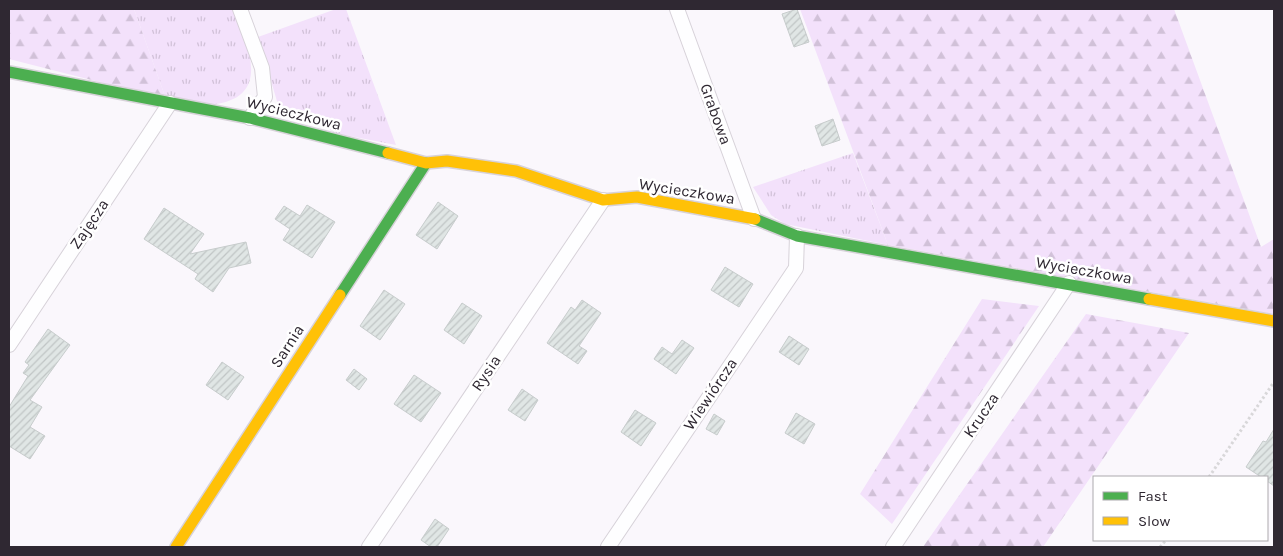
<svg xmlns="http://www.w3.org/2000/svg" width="1283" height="556" font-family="Karla,sans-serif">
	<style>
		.grass { fill: url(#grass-tufts) }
		.forest { fill: url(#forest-firs) }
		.building { fill: url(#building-hatch); stroke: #c7cccc }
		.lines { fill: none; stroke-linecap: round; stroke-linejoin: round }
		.street-casing { stroke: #d7d2d9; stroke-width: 16 }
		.fast-casing { stroke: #d7d2d9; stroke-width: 14 }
		.slow-casing { stroke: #d7d2d9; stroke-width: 14 }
		.path { stroke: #d8d7d9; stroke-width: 3; stroke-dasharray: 2.5 2.5; stroke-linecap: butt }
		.street { stroke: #fefeff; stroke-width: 14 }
		.fast { stroke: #4caf50; stroke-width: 11 }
		.slow { stroke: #ffc107; stroke-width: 11 }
		.labels { text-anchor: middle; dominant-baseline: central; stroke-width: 5; stroke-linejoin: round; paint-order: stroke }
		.street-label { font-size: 16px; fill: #2f2832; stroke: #fff }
	</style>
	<defs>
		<pattern id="grass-tufts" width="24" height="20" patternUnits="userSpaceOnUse" patternTransform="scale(1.25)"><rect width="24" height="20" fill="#f3e1fb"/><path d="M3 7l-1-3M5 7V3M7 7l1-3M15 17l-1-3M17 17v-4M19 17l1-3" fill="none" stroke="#d1c1d8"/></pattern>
		<pattern id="forest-firs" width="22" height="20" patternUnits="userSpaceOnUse" patternTransform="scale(1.25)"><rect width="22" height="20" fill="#f3e1fb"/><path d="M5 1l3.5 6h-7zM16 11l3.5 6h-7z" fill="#d1c1d8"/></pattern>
		<pattern id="building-hatch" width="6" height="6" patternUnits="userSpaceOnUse" patternTransform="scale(1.25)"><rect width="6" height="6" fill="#e0e6e5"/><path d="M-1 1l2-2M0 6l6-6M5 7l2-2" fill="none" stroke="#c0c5c5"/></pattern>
	</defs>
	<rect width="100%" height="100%" fill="#faf7fc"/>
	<!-- grass -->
	<path class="grass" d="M134,9H234C246,42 273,95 217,104C201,106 181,101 166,99Z
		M336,9H346L396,145L339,134L279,108L258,37Z
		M853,153L888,245L785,224L771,215L753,187Z"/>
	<!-- forest -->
	<path class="forest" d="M9,9H134L166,99L9,59Z
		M800,9H1174L1261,247L1274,239V314L888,245Z
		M982,299L1039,306L892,524L860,494Z
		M1086,314L1189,333L1043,547H923Z"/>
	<!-- building -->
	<path class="building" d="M797,9L809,42L794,47L782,14Z
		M833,119L840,140L822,146L815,126Z
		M438,202L458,216L437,249L416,235Z
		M307,205L335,222L312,258L283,240L290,229L275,219L284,206L300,216Z
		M164,208L204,234L190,254L246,242L251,263L229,268L213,292L195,279L198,274L144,239Z
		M725,267L753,284L739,307L711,290Z
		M384,290L405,304L380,340L360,326Z
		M582,300L601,313L579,346L587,351L578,364L547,343L571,307L575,310Z
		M462,303L482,316L464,344L444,330Z
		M48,329L70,345L30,400L42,407L30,427L45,436L30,459L9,446V407L28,376L23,373L29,365L25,362Z
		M789,336L809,349L799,365L779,352Z
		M682,340L694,348L676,374L654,359L662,347L672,354Z
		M222,362L244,377L228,400L206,385Z
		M354,369L367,379L359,390L346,380Z
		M414,375L441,393L421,422L394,404Z
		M522,389L538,400L525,421L508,410Z
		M635,410L656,423L641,446L621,432Z
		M796,413L815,424L804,444L785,433Z
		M714,414L725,421L717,435L706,429Z
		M1274,429V486L1267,481V477H1261L1246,467L1263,441L1266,442Z
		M435,519L449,529L437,547H431L421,540Z"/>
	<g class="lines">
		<!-- street casing -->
		<g class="street-casing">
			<path id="street" d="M240,9L262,68L265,97L250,118
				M677,9L754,219
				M9,345L170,103
				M369,547L603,200
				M608,547L796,268L797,236
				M893,547L1069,283"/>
		</g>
		<!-- fast casing -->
		<g class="fast-casing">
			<path id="fast" d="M9,72L250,118L388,153
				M755,219L797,236L1149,299
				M340,295L426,163"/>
		</g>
		<!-- slow casing -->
		<g class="slow-casing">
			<path id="slow" d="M388,153L426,163L447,161L516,171L603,200L637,197L755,219
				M1149,299L1274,321
				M176,547L340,295"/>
		</g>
		<!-- path -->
		<path class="path" d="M1209,477L1274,382
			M1160,547L1166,540"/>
		<!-- street -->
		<use href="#street" class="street"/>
		<!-- fast -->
		<use href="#fast" class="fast"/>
		<!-- slow -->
		<use href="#slow" class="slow"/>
	</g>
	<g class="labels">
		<!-- street labels -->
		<g class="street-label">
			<text transform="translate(294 113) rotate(14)">Wycieczkowa</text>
			<text transform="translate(716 114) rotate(70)">Grabowa</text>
			<text transform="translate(687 191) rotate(9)">Wycieczkowa</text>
			<text transform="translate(89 224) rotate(-56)">Zajęcza</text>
			<text transform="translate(1084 270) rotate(10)">Wycieczkowa</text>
			<text transform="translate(287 346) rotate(-57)">Sarnia</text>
			<text transform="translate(486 373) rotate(-56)">Rysia</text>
			<text transform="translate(710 394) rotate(-56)">Wiewiórcza</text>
			<text transform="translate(981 415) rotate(-56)">Krucza</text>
		</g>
	</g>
	<!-- border -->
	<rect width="1283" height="556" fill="none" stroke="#2f2832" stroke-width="20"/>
	<!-- legend -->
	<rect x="1093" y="476" width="175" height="65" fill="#ffffff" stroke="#aca9ad"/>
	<rect x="1103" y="492" width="25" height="8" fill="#4caf50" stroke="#aca9ad"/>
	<text x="1138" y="501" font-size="15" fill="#2f2832">Fast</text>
	<rect x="1103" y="517" width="25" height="8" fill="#ffc107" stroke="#aca9ad"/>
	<text x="1138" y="526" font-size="15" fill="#2f2832">Slow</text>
</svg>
